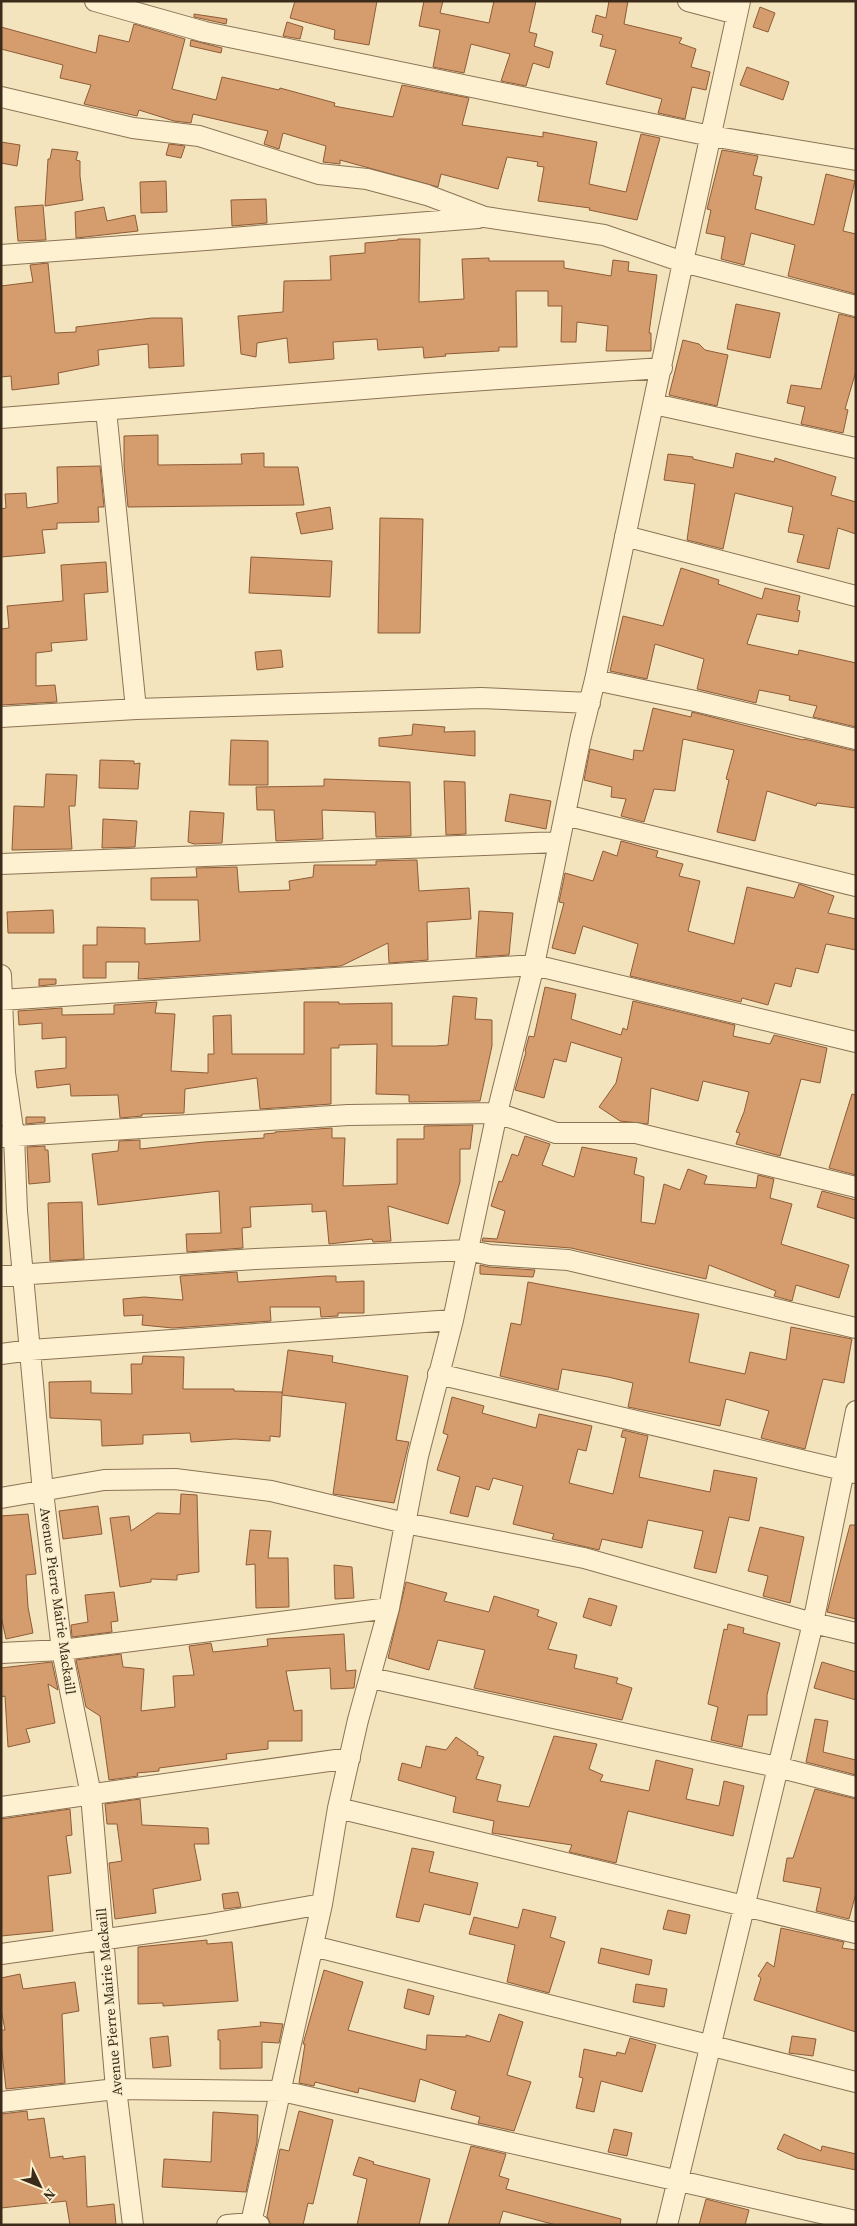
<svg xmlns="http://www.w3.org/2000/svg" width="857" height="2226" font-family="'Source Serif 4',serif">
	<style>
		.building { fill: #d59c6e; stroke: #8e5c37 }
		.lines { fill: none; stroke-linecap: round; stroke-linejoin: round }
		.street-casing { stroke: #8c7354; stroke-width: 22 }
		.street { stroke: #fdf1d1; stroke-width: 20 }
		.labels { text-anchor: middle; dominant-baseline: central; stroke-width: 4; stroke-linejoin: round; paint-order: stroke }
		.street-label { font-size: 14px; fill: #3a2b1a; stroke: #f9eecd }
	</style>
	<rect width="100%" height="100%" fill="#f3e4bd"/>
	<!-- building -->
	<path class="building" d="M295,1H377L369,45L334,39L335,30L290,18Z
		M424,1H443L440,13L489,23L494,1H536L529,32L537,34L534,46L553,52L549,68L533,63L526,86L501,81L510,54L471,44L464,73L433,67L440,30L419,26Z
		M609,1H628L624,24L682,38L679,43L696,49L691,67L710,72L706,90L692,87L685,119L658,113L662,99L606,84L616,50L600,46L603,35L592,32L596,15L606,18Z
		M760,7L775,13L768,32L753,27Z
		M194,14L227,19L226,24L194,17Z
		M287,22L303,27L300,39L283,36Z
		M134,24L185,39L172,89L216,100L222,77L279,90L280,88L335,103L334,106L393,117L402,85L469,98L462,125L543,137V132L597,142L589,184L626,192L641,134L660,138L637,220L589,210L590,208L538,201L544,167L537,166L538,162L507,157L498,189L441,174L438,187L340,160V164L323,162L326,146L283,133L279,149L264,144L268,131L193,114L191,123L174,121L139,110L137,116L84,104L91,85L60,78L63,65L1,49V27L96,53L99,35L129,42Z
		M191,40L222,48L221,53L190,46Z
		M747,67L789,82L783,100L740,85Z
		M1,142L20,145L17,166L1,163Z
		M169,144L185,146L181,158L166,155Z
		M52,149L78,152L76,160L80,161V176L83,200L45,206L48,159H50Z
		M722,150L758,156L753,175L762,177L755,209L814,225L826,174L855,181L843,231L856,234V294L788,276L795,245L751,233L744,265L721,259L725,237L706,233L711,210L707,209Z
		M166,181L167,212L141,213L140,182Z
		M266,199L267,223L232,226L231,200Z
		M43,205L46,240L18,241L15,207Z
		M104,207L107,221L135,215L138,231L76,238L75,212Z
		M398,239H420L419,302L464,299L462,259L489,258V261H564V268L611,276L613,260L629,262L628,271L657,275L649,333H651V351H606L608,326L577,322L576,342H561L562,306H548V291H516L517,347H499V351L445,354L446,356L424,358L423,347L378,350L377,339L333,342L334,359L289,363L287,338L257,343L256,357L241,354L238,316L283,312L284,281L331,280L330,256L365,253V243L398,240Z
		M48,263L55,333L76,332V327L152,318H182L184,366L149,368L148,344L98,350L99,365L58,373L59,384L12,390L11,376L1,377V286L33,282L30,265Z
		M736,304L780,313L770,358L727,349Z
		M839,314L856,318V371L845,409L848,410L843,433L801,424L805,407L787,403L791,385L821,389Z
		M683,340L699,344L705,350L728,355L717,406L669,395Z
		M158,435V465L242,464L241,454L264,453V467H298L304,505L128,507L124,465V436Z
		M736,453L774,462L775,458L836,477L831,495L856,502V534L838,528L829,569L797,562L804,535L788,532L793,507L735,493L723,549L687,540L695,484L664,480L668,454L693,457V459L733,468Z
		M100,466L104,507H98L99,522L57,523V529L42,530L45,553L1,557V509L6,508L5,494L26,493L27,508L58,503L57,467Z
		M330,507L333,529L301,534L296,513Z
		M380,518L423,519L420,633H378Z
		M251,557L332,561L330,597L249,593Z
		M106,562L108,592L84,594L87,640L51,643L52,651L36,653V686L55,685L57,702L1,705V629L9,628L7,606L63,601L61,565Z
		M681,568L719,580L718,584L762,599L765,588L800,596L797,610L800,611L798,622L757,614L747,644L798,655L799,650L856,663V727L813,717L817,706L789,700L790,696L759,690L756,703L697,689L704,659L655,644L647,679L610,671L623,616L663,626Z
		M281,650L283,667L257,670L255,652Z
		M653,708L691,717L692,712L803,740L804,739L856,751V808L817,803L816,806L767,791L755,841L717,832L729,780L726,779L734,750L683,739L675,791L654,789L644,822L621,816L626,799L611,797L612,787L584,780L590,749L633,760L634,750L643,751Z
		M413,724L445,727L444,732L475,731V756L379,746V738L412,735Z
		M231,740L268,741V785H229Z
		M100,760L134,761V764L140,763L138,789L99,788Z
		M46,774L77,775L75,806H69L72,849L12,850L14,806L44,807Z
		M324,779L410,782L411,836L376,837L375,812L322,810L323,839L276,841L274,810H257L256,787L324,786Z
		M444,781L465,782L466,834L446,835Z
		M510,794L551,801L546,829L505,821Z
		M190,811L224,813L222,843L194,844L188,842Z
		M103,819L137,821L135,847L102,848Z
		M621,841L658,851L656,857L683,864L679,876L700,881L688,931L734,944L747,887L794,898L799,884L834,896L828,913L856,919V950L826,944L818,973L796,968L791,987L775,983L768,1005L742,998L741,1002L630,976L638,944L583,926L575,954L552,948L564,903L559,902L565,873L593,881L603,851L617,856Z
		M412,860H417L419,891L469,888L471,919L427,922L428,960L389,963L388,943L341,966L138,979L139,962H106V978H83V945H97V927L145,928V944L200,941L198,900H151V878L197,877L196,868L237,867L239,892L290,890L289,881L313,877L314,865H376V861Z
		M53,910L54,933H8L7,912Z
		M479,911L513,913L509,955L476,957Z
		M39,979H56V984L39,986Z
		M545,987L576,994L571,1019L621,1035L623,1028L627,1030L633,1001L735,1025L733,1036L770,1044L774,1035L827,1048L820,1083L801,1079L780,1156L736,1144L740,1133L736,1132L744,1112L749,1092L703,1081L698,1101L651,1088L648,1124L620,1121L599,1107L616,1083L622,1058L571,1042L566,1062L554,1059L544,1098L515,1090L526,1052L525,1051L529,1036L534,1037Z
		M453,996L477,998L475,1019L492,1020V1046L480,1101L409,1102V1095L376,1094L377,1044L339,1045V1048H331V1104L260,1109L257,1078L185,1089L184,1113L142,1114V1116L120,1118L118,1095L71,1096L70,1084L37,1088L35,1071L66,1068V1037L42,1039V1023L19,1025L18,1011L62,1008V1015L114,1014V1005L157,1002L155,1013L175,1014L171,1071L208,1073V1054H214L213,1016L231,1015L232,1054H304V1002H339V1004L392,1003V1046H436L448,1045Z
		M852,1094L856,1095V1175L829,1168Z
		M26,1117H45V1122L26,1124Z
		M473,1125L470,1149H460V1182L448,1224L388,1206L391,1241L373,1242L372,1239L329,1244L326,1211L312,1212V1204L250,1207L251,1227L242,1228L243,1248L187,1252L186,1234L221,1233L219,1191L98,1205L92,1154L118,1151L119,1141L140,1140V1149L204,1142L264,1138V1134L275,1133V1132L332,1128V1138H345L343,1186L397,1184V1139H424V1126Z
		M525,1136L550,1144L542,1165L574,1177L582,1147L637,1158L634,1174L644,1177L641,1222L655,1224L664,1184L680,1190L688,1169L707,1176L704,1184L756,1188L758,1175L774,1179L770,1198L792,1204L781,1244L849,1265L839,1298L796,1285L792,1301L774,1296L776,1291L709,1265L706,1279L571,1248L482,1241L483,1238L497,1239L505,1211L491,1206L499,1181L502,1182L512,1154L518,1156Z
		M45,1146V1150H48L50,1182L29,1184L27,1147Z
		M822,1191L856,1200V1219L817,1207Z
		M82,1202L84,1259L50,1261L48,1203Z
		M480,1265L489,1267L535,1270L533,1277L480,1274Z
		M237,1272L238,1282L326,1276H336V1282L364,1281V1313H338V1316L321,1317L320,1307H270L271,1321L173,1328L142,1325L143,1315L124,1316L123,1299L144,1297L183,1300L180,1276Z
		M528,1282L699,1314L689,1362L745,1374L750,1352L786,1360L791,1327L852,1339L844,1383L823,1379L805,1449L761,1438L769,1411L726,1399L720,1426L628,1407L633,1383L608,1377L562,1369L558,1390L500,1376L511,1323L521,1325Z
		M288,1350L333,1356L332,1362L408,1376L396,1440L409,1442L394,1503L333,1494L346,1403L282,1395L280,1437L270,1436V1441L235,1439L191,1442L190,1433L143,1435V1444L102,1446L101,1420L50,1418L49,1382L91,1381V1393L132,1394L131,1364H142L143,1356L184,1357L183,1389H234V1391L282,1392V1394Z
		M452,1397L484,1406L482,1413L536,1428L539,1414L592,1426L586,1451L578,1449L569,1483L613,1494L626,1438L621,1437L623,1430L648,1436L639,1477L710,1492L714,1470L757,1478L749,1521L729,1517L716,1573L694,1568L703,1531L648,1520L642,1548L602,1539L599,1550L552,1539L554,1534L513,1524L523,1486L493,1478L489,1490L476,1486L468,1517L450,1513L460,1477L437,1470L448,1435L443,1433Z
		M181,1494L197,1495L199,1572L177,1575V1580L151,1579V1582L120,1587L110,1518L129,1516L131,1531L157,1513L180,1514Z
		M98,1506L102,1534L63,1539L59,1511Z
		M28,1514L36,1574L26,1575L28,1607L33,1633L6,1639L1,1616V1516Z
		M850,1525H856V1619L827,1612Z
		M760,1527L804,1537L790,1603L763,1596L768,1576L748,1571Z
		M250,1530L271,1531L268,1558H288L289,1607L256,1608L255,1564L246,1565Z
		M334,1565L352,1567L354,1598L335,1599Z
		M406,1582L447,1593L444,1601L489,1612L494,1596L539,1610L537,1616L557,1623L548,1649L577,1655L574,1668L618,1678L616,1683L632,1688L622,1720L474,1688L485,1650L438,1640L429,1670L388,1658Z
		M114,1592L118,1621L111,1622L112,1632L72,1637L71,1625L88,1622L85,1595Z
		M589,1598L617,1606L611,1626L583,1617Z
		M728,1624L744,1628L743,1633L780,1643L767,1695V1715H748L742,1747L711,1740L718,1707L708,1704L724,1629L727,1630Z
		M344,1634L346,1671L356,1670L354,1688L331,1689L330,1668L286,1671L294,1711L302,1710V1741H268V1749L226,1754L227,1759L159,1768V1771L137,1773L138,1776L109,1780L100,1716L86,1707L76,1660L121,1654L123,1667L144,1669L141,1711L175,1707L173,1676L194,1675L189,1646L211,1643L213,1652L268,1646L267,1639Z
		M52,1662L58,1690L48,1684L55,1723L26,1729L30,1742L8,1747L5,1696L1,1697V1668Z
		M822,1662L856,1672V1700L814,1688Z
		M815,1719L828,1721L823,1752L856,1760V1775L806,1762Z
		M554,1736L597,1744L589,1769L603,1775L600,1781L649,1791L656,1760L693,1769L686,1799L719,1806L724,1781L744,1786L733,1836L628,1811L616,1863L569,1852L572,1845L492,1833L494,1821L453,1812L456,1797L398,1780L402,1763L421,1768L426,1746L446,1750L456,1737L478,1752L477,1755L484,1757L476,1779L501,1785L497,1801L529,1807Z
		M815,1789L856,1799V1893L849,1919L816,1911L821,1888L783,1881L787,1858H793Z
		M140,1799L142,1825L208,1828L209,1844H194L201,1880L153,1889L156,1913L115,1919L109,1863L122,1861L117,1824H107L105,1804Z
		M70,1809L72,1835L66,1836L71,1873L48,1876L53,1931L1,1936V1819Z
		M412,1848L434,1852L429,1872L478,1883L470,1915L424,1904L419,1922L396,1917Z
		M238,1892L241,1907L224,1909L222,1894Z
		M523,1909L556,1917L550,1937L565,1942L549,1993L507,1982L515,1945L469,1934L474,1917L518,1928Z
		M668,1910L690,1915L686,1934L663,1929Z
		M781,1928L844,1942L842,1948L856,1950V2032L754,2000L761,1978L758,1976L767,1962L774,1967Z
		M207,1940V1944L232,1942L238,2001L163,2006V2003L138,2004V1947Z
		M601,1948L652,1960L649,1975L598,1963Z
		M324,1970L363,1982L348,2030L426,2050L427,2035L466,2037V2035L490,2042L499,2014L523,2022L507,2075L531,2082L514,2131L478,2123L480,2117L451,2109L456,2091L420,2079L415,2102L359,2088L358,2093L315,2082L314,2086L299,2083L305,2044H303Z
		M20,1974L23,1989L75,1982L79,2011L62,2014L65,2083L6,2089L1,2043V2030H5L1,2009V1978Z
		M636,1984L667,1989L664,2007L633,2002Z
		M408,1989L434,1996L429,2015L404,2008Z
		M260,2022L283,2024L279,2043L262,2042V2068L220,2069V2040H218V2030L261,2026Z
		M168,2036L171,2066L153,2068L150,2038Z
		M792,2036L816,2039L813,2056L789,2053Z
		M630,2038L656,2045L642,2092L601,2081L594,2112L576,2108L583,2078L579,2077L584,2049L616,2056L617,2052L625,2054Z
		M27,2111L28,2120L44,2118L50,2158L63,2156V2159L85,2156L87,2207L114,2204L116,2225H70L66,2201L1,2208V2114Z
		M299,2111L333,2120L313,2204L308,2203L303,2225H271L267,2216L280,2149L289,2151Z
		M213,2112L258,2115L257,2142L246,2192L162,2187L164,2159L211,2162Z
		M614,2129L632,2133L627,2156L608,2152Z
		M784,2134L821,2151L822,2146L856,2154V2170L797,2158L777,2149Z
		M471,2146L506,2154L499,2176L509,2179L506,2189L621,2219L620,2225H556L503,2211L499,2225H448Z
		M359,2157L374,2162L373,2164L430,2179L419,2225H357L367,2179L353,2175Z
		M706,2199L749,2210L745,2225H699Z"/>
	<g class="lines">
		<!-- street casing -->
		<g class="street-casing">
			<path id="street" d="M95,1L205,32L711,136L856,160
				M688,1L737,14
				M1,97L133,128L199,136L319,174L367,179L427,195L485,217L604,235L683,262L856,306
				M1,255L206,240L478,218
				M654,404L856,448
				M106,410L136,709
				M1,418L427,384L662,368
				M625,536L856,596
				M595,680L695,701L856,739
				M1,717L136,709L481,698L590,703
				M565,815L856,886
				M1,864L558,842
				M1,975L5,1073L14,1136L17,1211L43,1492L62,1650L91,1795L116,2089L133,2225
				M1,1000L534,965L856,1042
				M1,1137L348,1115L497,1113L556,1133H636L856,1187
				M1,1276L255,1259L468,1250L490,1255L568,1260L856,1328
				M1,1354L31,1350L453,1320
				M438,1374L856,1473
				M1,1498L104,1480L175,1479L271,1491L405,1523L584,1558L813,1623L856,1633
				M1,1653L62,1650L389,1608
				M371,1678L777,1767L856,1787
				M1,1807L350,1758
				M338,1808L856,1933
				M313,1946L856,2082
				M1,1954L205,1925L322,1904
				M1,2102L116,2089L282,2091L856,2221
				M251,2223L322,1904L338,1808L358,1720L389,1608L418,1456L453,1320L497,1113L534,965L581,736L595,680L683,262L740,1
				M227,2225L251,2223L259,2225
				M667,2225L813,1623L856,1411"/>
		</g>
		<!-- street -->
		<use href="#street" class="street"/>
	</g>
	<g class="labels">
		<!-- street labels -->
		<g class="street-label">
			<text transform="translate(58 1601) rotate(82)">Avenue Pierre Mairie Mackaill</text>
			<text transform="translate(109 2002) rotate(-95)">Avenue Pierre Mairie Mackaill</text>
		</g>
	</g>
	<!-- border -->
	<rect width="857" height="2226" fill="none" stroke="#3a2b1a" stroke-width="5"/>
	<!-- north arrow -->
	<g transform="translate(40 2186) rotate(133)" stroke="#f9eecd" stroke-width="4" paint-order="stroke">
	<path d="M0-4L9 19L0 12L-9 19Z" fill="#3a2b1a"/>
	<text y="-8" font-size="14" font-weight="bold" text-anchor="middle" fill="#3a2b1a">N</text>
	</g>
</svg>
